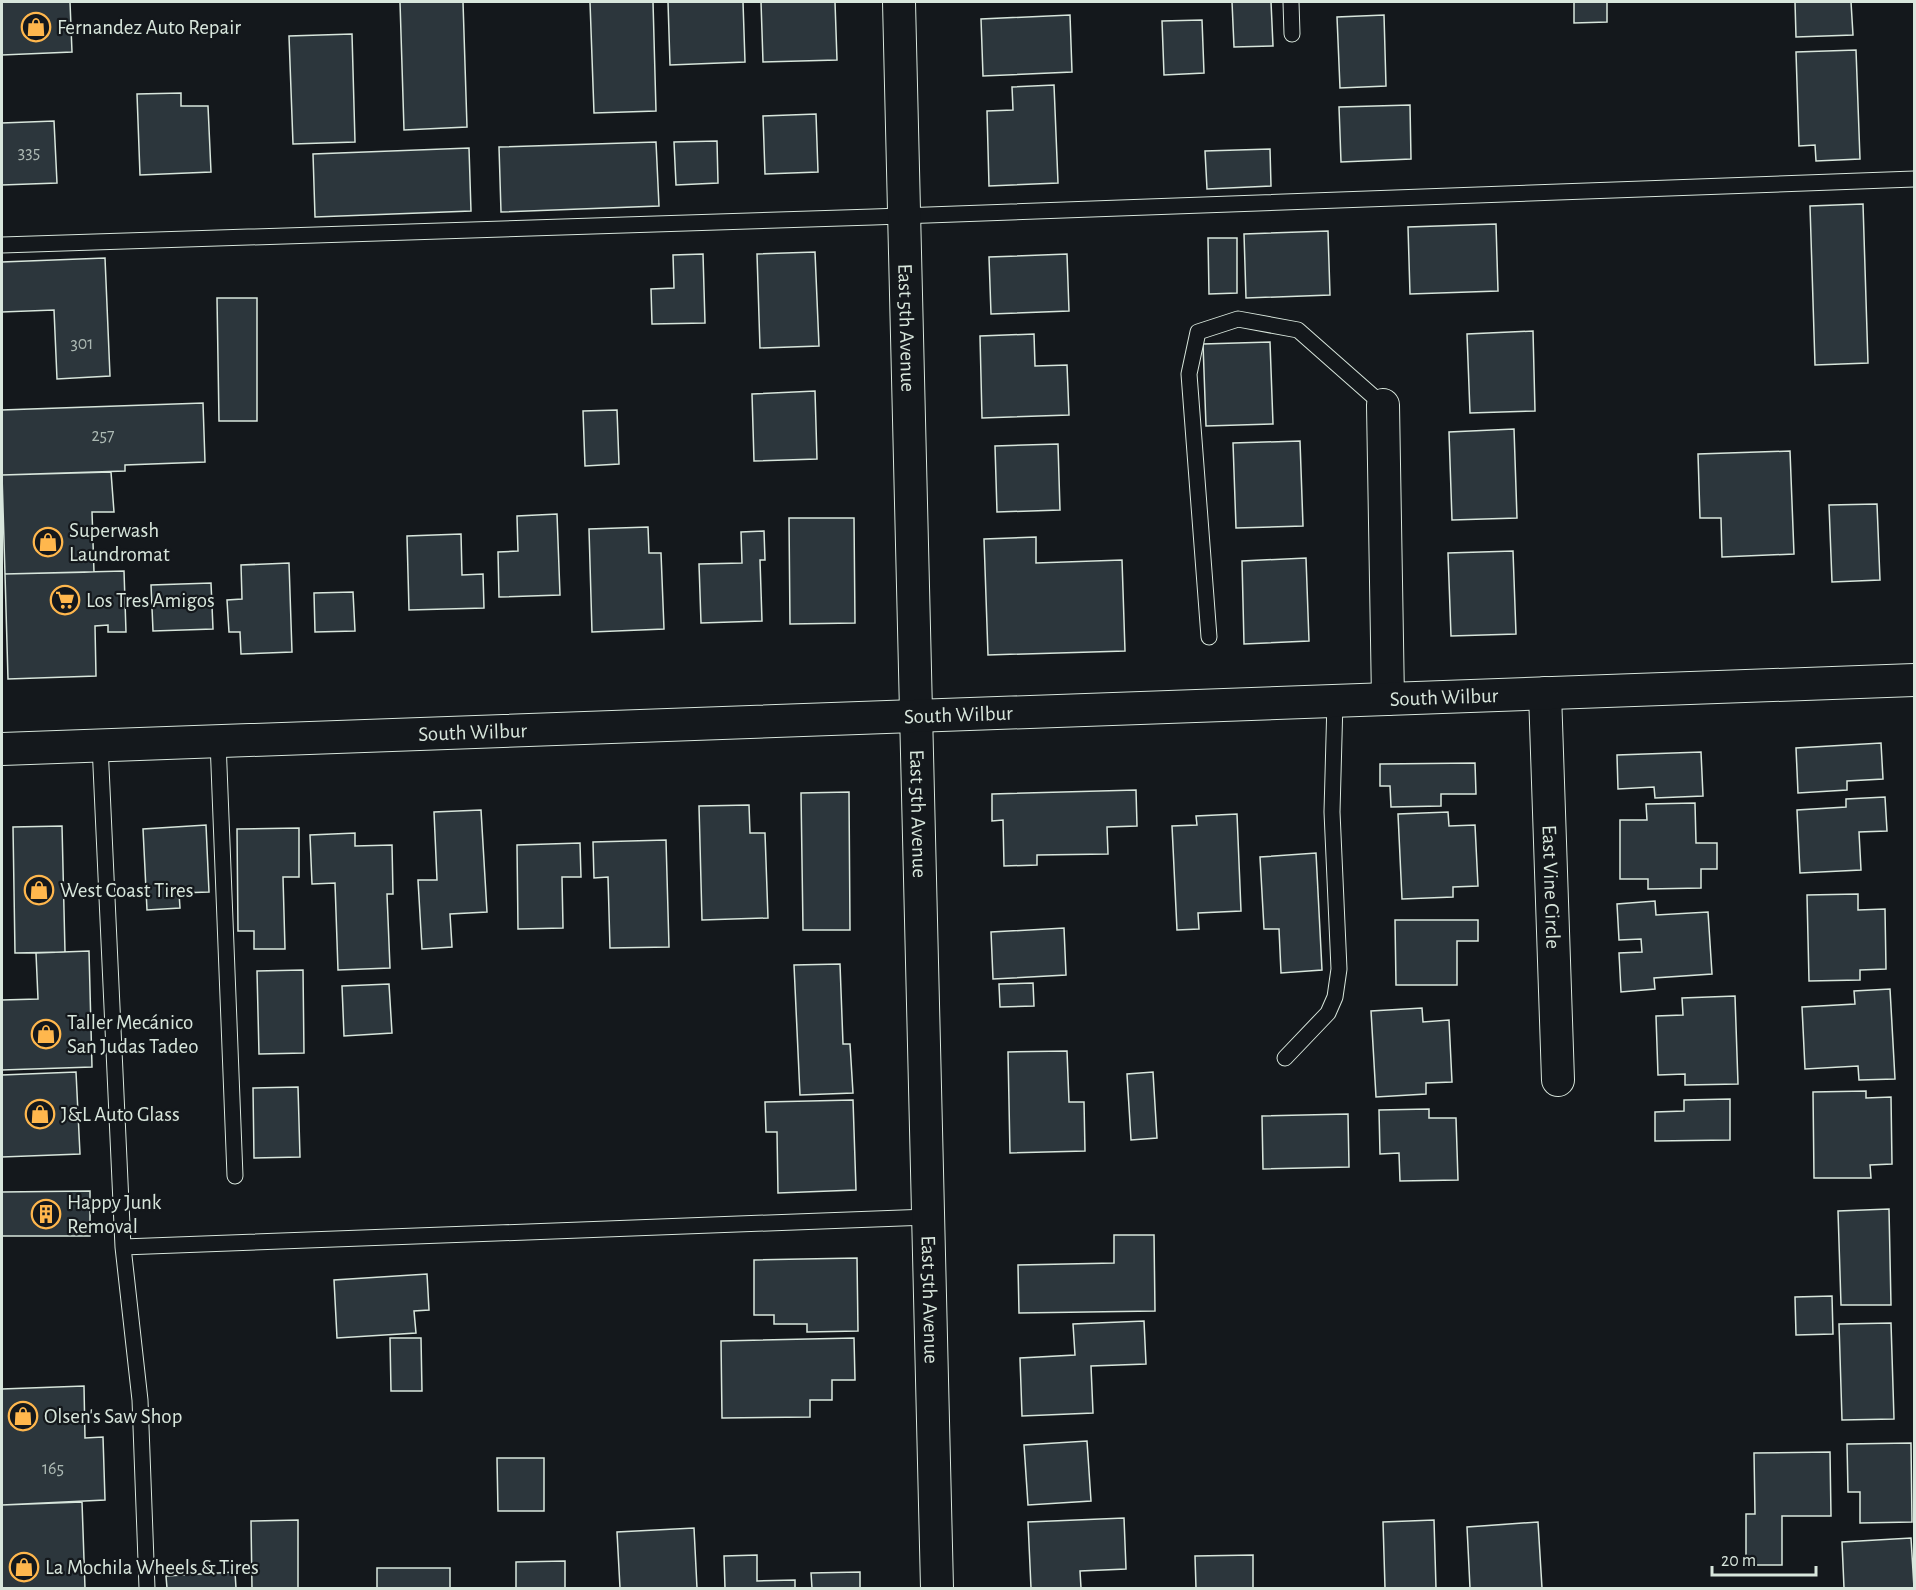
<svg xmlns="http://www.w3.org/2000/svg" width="1916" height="1590" font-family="'Alegreya Sans',sans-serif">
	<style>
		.building { fill: #2c363c; stroke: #d8e6dc; stroke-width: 1.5 }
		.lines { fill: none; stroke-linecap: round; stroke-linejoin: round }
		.service-casing { stroke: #d8e6dc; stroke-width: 17 }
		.minor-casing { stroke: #d8e6dc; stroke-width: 34 }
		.service { stroke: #14181c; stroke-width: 15 }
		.minor { stroke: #14181c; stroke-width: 32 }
		.labels { text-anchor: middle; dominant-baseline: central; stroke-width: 4.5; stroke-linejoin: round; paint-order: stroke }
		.number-label { font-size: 18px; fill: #adbab4 }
		.poi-label { font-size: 21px; fill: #d8e6dc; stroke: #14181c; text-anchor: start }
		.street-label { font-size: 21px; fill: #d8e6dc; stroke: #14181c }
	</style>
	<rect width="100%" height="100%" fill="#14181c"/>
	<!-- building -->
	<path class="building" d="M2,2H70L72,52L2,55Z
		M400,2H463L467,127L404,130Z
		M590,2H653L656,111L594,113Z
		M668,2H743L745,62L670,65Z
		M761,2H835L837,60L763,62Z
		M1232,2H1271L1273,46L1234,47Z
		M1574,2H1607V22L1574,23Z
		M1795,2H1851L1853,35L1796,37Z
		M1070,15L1072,72L983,76L981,19Z
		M1384,15L1386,86L1340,88L1337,17Z
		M1202,20L1204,73L1164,75L1162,21Z
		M352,34L355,142L293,144L289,36Z
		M1856,50L1860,159L1816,161L1815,145L1799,146L1796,52Z
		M1054,85L1058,183L989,186L987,111L1013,110L1012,87Z
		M181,93V106H208L211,172L140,175L137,94Z
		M1410,105L1411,159L1341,162L1339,107Z
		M816,114L818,172L765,174L763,116Z
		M54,121L57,183L2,185V123Z
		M717,141L718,183L676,185L674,142Z
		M656,142L659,206L501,212L499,147Z
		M469,148L471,211L315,217L313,154Z
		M1270,149L1271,186L1207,189L1205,151Z
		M1863,204L1868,363L1815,365L1810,206Z
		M1496,224L1498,291L1410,294L1408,227Z
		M1328,231L1330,295L1246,298L1244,234Z
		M1208,238H1237V293L1209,294Z
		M815,252L819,346L760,348L757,254Z
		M703,254L705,323L652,324L651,289L674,288L673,255Z
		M1067,254L1069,311L991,314L989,257Z
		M105,258L110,376L57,379L54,310L2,312V262Z
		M217,298H257V421H219Z
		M1533,331L1535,411L1470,413L1467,334Z
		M1034,334L1035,366L1067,365L1069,415L982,418L980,336Z
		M1270,342L1273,424L1206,426L1203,344Z
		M815,391L817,459L754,461L752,394Z
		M203,403L205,462L125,465V471L2,475V410Z
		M617,410L619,464L585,466L583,411Z
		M1514,429L1517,518L1452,520L1449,432Z
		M1300,441L1303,526L1236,528L1233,443Z
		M1058,444L1060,510L997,512L995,446Z
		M1790,451L1794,554L1722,557L1721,518H1700L1698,454Z
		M111,472L114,512H92L94,572L5,574L2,475Z
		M1877,504L1880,580L1832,582L1829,505Z
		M557,514L560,595L499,597L498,552L518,551L517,516Z
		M789,518H854L855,623L790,624Z
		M648,527L649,553H661L664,629L592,632L589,529Z
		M764,531L765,560H760L762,621L701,623L699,564L742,563L741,532Z
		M461,534L462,575L483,574L484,608L409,610L407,536Z
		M1036,537V563L1122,560L1125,651L988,655L984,539Z
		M1513,551L1516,634L1451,636L1448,553Z
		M1306,558L1309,641L1244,644L1242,561Z
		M289,563L292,652L241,654L240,632H229L227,600L242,599L241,565Z
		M124,571L126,632H108V625L95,626L96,676L8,679L5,574Z
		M211,583L213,629L153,631L151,585Z
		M353,592L355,631L315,632L314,593Z
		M1881,743L1883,779L1847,781V790L1798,793L1796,748Z
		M1701,752L1703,796L1655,798L1654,787L1618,789L1617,755Z
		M1475,763L1476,794H1441V806L1391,807L1390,786H1380V764Z
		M1136,790L1137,826L1107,827L1108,854L1037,855V865L1004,866L1003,820L992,821V794Z
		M849,792L850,930H803L801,793Z
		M1885,797L1887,831L1859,832L1861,870L1800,873L1797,810L1846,807V799Z
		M1695,803L1696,843H1717V869H1701V888L1648,889V879H1620V820H1647L1646,804Z
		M749,805L750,833H765L768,918L702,920L699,806Z
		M481,810L487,912L450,914L452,947L422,949L418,880H437L434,812Z
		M1448,812L1449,826L1475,825L1478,886L1453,887V897L1402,899L1398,814Z
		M1237,814L1241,911L1198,913L1199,929L1177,930L1172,826L1197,825L1196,816Z
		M206,825L209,892L179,893L180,908L147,910L143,829Z
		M62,826L65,952L15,953L13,827Z
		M299,828V877H283L285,949H254V931H238L237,829Z
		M355,833V846L392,845L393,894H387L390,968L338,970L335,883L312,884L310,835Z
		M666,840L669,947L610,948L608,877L594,878L593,842Z
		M580,843L581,877H562L563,928L518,929L517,845Z
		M1316,853L1322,970L1281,973L1279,929H1264L1260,857Z
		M1858,894V910L1885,909L1886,969L1860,970V980L1809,981L1807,895Z
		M1655,901L1656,915L1708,912L1712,974L1654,978L1655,989L1621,992L1619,953L1642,952L1641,939L1619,940L1617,904Z
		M1395,920H1478V941H1457V985H1396Z
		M1064,928L1066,975L993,979L991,932Z
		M89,951L92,1067L2,1070V1000L38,999L36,953Z
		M840,964L843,1044H850L853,1093L800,1095L794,965Z
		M303,970L304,1053L259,1054L257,971Z
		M1033,983L1034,1006L1000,1007L999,984Z
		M389,984L392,1033L344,1036L342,986Z
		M1890,989L1895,1079L1859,1080L1858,1066L1805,1069L1802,1007L1855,1004L1854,991Z
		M1735,996L1738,1084L1685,1085V1074L1658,1075L1656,1016L1683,1015L1682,998Z
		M1422,1008L1423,1022L1449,1020L1452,1082L1426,1083V1094L1376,1097L1371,1011Z
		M1067,1051L1069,1102H1084L1085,1151L1010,1153L1008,1052Z
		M76,1072L80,1154L2,1157V1075Z
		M1153,1072L1157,1138L1131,1140L1127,1074Z
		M298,1087L300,1157L254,1158L253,1088Z
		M1866,1091V1098L1891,1097L1892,1164L1870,1165L1871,1178H1814L1813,1092Z
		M1730,1099V1140L1655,1141V1112L1684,1111V1100Z
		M853,1100L856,1190L778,1193L777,1132H766L765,1102Z
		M1429,1109V1118H1456L1458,1180L1400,1181L1399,1153L1380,1154L1379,1110Z
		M1348,1114L1349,1167L1263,1169L1262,1116Z
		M90,1191V1236H2V1192Z
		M1889,1209L1891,1305H1841L1838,1211Z
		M1114,1235H1154L1155,1311L1019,1313L1018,1265L1114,1263Z
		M857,1258L858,1331L807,1332V1324H774V1315H754V1260Z
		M427,1274L429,1310L414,1311L416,1333L337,1338L334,1280Z
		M1832,1296L1833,1334L1796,1335L1795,1297Z
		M1144,1321L1146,1364L1091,1366L1093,1413L1022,1416L1020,1358L1075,1355L1073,1324Z
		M1891,1323L1894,1419L1842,1420L1839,1324Z
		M390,1338H421L422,1391H391Z
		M854,1338L855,1380H832V1400H810V1417L722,1418L721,1341Z
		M84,1386L85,1438L103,1437L105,1500L2,1505V1389Z
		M1087,1441L1091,1501L1028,1505L1024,1445Z
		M1911,1443L1912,1522L1860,1523V1492H1848L1847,1444Z
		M1830,1452L1831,1516H1782V1565H1746V1514H1755L1754,1453Z
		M497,1458H544V1511H498Z
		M82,1502L85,1588H2V1505Z
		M1124,1518L1126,1569L1080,1571L1081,1588H1031L1028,1522Z
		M298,1520V1588H252L251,1521Z
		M1434,1520L1436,1588H1385L1383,1522Z
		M1538,1522L1542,1588H1470L1467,1527Z
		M694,1528L697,1588H620L617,1532Z
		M1911,1538L1914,1588H1844L1842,1542Z
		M757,1555V1581L795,1580V1588H725L724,1556Z
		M1253,1555V1588H1196L1195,1556Z
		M565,1561V1588H516V1562Z
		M377,1568H450V1588H377Z
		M235,1572L236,1588H167L166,1576Z
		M860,1572V1588H812L811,1573Z"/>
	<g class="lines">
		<!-- service casing -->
		<g class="service-casing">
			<path id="service" d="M1291,2L1292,34
				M2,245L873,217L1914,179
				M1209,637L1189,374L1198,332L1238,319L1298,330L1383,405
				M218,741L235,1176
				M100,745L123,1247L140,1400L147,1588
				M1285,1058L1328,1013L1335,997L1339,969L1332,812L1335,701
				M123,1247L928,1217"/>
		</g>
		<!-- minor casing -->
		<g class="minor-casing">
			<g id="minor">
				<path id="s1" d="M899,2L937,1588"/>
				<path d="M1383,405L1388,699"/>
				<path id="s2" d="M1545,693L1558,1080"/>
				<path id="s3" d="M2,749L1914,680"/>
			</g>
		</g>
		<!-- service -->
		<use href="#service" class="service"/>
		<!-- minor -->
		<use href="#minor" class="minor"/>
	</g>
	<!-- icons -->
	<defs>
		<g id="shop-ring" transform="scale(1.5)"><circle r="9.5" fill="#14181c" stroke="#ffb74d" stroke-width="1.5"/><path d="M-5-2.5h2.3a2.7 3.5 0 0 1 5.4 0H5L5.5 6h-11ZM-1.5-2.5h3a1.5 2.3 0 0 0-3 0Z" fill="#ffb74d"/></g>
		<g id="supermarket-ring" transform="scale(1.5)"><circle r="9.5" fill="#14181c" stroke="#ffb74d" stroke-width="1.5"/><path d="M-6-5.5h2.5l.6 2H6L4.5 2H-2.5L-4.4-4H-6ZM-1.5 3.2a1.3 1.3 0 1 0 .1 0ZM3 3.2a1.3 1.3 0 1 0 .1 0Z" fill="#ffb74d"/></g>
		<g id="building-ring" transform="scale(1.5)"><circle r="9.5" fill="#14181c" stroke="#ffb74d" stroke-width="1.5"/><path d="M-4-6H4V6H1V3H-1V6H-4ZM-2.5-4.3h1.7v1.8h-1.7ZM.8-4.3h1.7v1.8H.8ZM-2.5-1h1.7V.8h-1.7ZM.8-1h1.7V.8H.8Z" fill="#ffb74d"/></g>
	</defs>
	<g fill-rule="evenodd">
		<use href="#shop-ring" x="36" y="27"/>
		<use href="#shop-ring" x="48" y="542"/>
		<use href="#supermarket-ring" x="65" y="600"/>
		<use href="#shop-ring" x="39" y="890"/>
		<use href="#shop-ring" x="46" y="1034"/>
		<use href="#shop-ring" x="40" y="1114"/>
		<use href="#building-ring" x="46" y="1214"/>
		<use href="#shop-ring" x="23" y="1416"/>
		<use href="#shop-ring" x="24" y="1567"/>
	</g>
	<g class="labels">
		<!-- number labels -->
		<g class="number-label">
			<text x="29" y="153">335</text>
			<text x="82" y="344">301</text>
			<text x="103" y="436">257</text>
			<text x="53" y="1469">165</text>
		</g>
		<!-- poi labels -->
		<g class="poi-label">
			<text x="57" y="27">Fernandez Auto Repair</text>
			<text x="69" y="530">Superwash<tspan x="69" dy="24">Laundromat</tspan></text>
			<text x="86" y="600">Los Tres Amigos</text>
			<text x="60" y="890">West Coast Tires</text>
			<text x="67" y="1022">Taller Mecánico<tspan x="67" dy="24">San Judas Tadeo</tspan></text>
			<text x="61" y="1114">J&amp;L Auto Glass</text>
			<text x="67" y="1202">Happy Junk<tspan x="67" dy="24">Removal</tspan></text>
			<text x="44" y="1416">Olsen's Saw Shop</text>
			<text x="45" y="1567">La Mochila Wheels &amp; Tires</text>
		</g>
		<!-- street labels -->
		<g class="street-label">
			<text stroke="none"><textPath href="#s1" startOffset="326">East 5th Avenue</textPath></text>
			<text stroke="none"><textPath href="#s3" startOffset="1443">South Wilbur</textPath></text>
			<text stroke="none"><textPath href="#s3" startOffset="957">South Wilbur</textPath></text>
			<text stroke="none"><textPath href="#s3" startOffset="471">South Wilbur</textPath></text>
			<text stroke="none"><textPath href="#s1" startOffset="812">East 5th Avenue</textPath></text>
			<text stroke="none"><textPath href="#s2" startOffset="194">East Vine Circle</textPath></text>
			<text stroke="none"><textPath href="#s1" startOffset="1298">East 5th Avenue</textPath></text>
		</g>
	</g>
	<!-- border -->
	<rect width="1916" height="1590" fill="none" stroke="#d8e6dc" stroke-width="6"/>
	<!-- scale -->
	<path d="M1712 1566v9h104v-9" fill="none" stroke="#d8e6dc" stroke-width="3"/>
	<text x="1721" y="1566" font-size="18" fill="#d8e6dc" stroke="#14181c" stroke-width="4.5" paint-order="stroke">20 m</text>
</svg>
